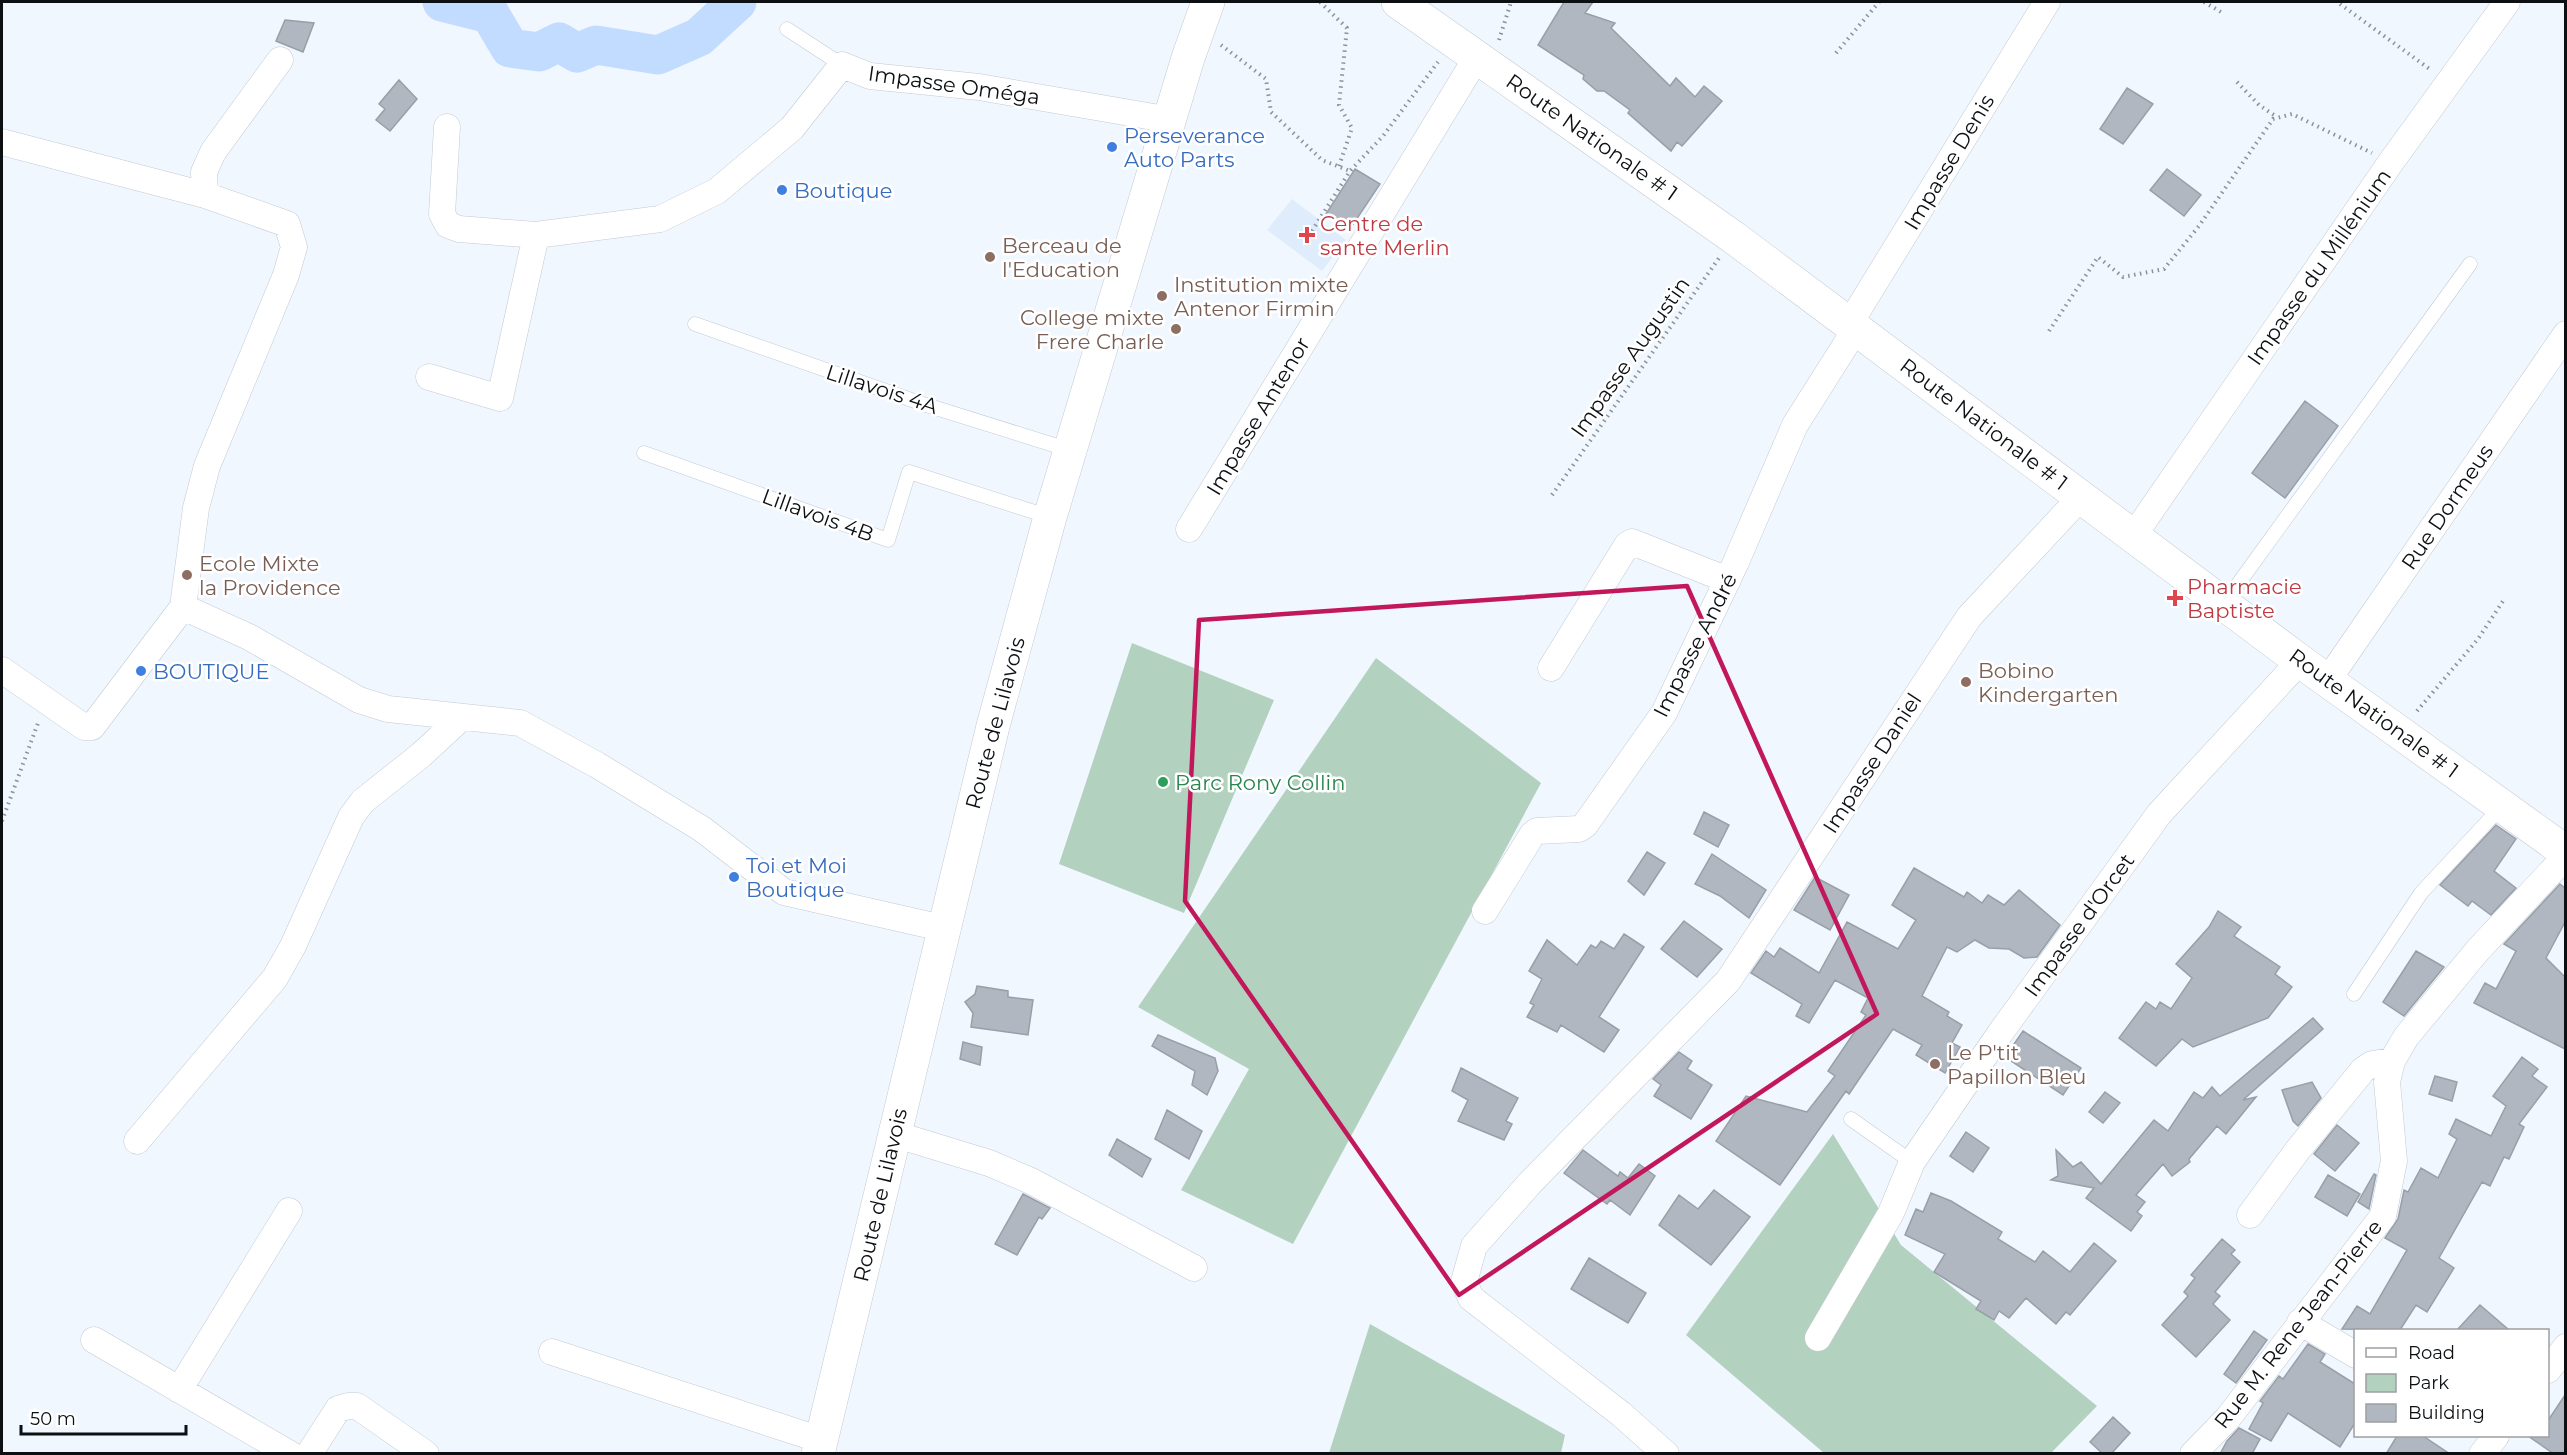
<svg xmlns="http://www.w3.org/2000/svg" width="2567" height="1455" font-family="Montserrat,sans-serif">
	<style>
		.built { fill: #dfecfb }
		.green { fill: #b2d2bf }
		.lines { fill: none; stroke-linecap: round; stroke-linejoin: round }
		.river { stroke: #c1dcff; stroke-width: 39 }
		.building { fill: #b0b7c0; stroke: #989fa8; stroke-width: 1.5 }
		.service-casing { stroke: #c3cad3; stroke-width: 15 }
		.minor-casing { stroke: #c3cad3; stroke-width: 27 }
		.secondary-casing { stroke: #c3cad3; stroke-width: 34 }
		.primary-casing { stroke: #c3cad3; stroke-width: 34 }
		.path { stroke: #8d9298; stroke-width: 4; stroke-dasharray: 1.5 4.5; stroke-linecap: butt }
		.service { stroke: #fff; stroke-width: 14 }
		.minor { stroke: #fff; stroke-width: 26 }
		.secondary { stroke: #fff; stroke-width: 33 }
		.primary { stroke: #fff; stroke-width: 33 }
		.marked { fill: none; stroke: #c2185b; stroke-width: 4.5; stroke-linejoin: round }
		.shop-dot { fill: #3f7fe0; stroke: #fff; stroke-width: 2 }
		.health-dot { fill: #e0444e; stroke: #fff; stroke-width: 2 }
		.education-dot { fill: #8d6e63; stroke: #fff; stroke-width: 2 }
		.leisure-dot { fill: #2e9e5b; stroke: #fff; stroke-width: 2 }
		.labels { text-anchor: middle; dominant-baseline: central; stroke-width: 5; stroke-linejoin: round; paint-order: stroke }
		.street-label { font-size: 21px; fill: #0d1013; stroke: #fff }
		.shop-label { font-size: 21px; fill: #366cbe; stroke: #fff; text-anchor: start }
		.health-label { font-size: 21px; fill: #be3a42; stroke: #fff; text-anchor: start }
		.education-label { font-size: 21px; fill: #785e54; stroke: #fff; text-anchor: start }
		.leisure-label { font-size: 21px; fill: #27864d; stroke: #fff; text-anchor: start }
	</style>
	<rect width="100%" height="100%" fill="#f1f7ff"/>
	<!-- built -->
	<path class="built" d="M1292,199L1346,240L1322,271L1267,230Z"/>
	<!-- green -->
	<path class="green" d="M1132,643L1274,700L1184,913L1059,864Z
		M1376,658L1541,783L1293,1244L1181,1190L1249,1069L1138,1007Z
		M1833,1134L1901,1245L2097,1406L2051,1453H1824L1686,1335Z
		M1370,1324L1565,1435L1561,1453H1329Z"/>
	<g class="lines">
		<!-- river -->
		<path class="river" d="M442,2L490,14L510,48L539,52L559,42L577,53L596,45L658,55L699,37L737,2"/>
	</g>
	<!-- building -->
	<path class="building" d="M1564,2H1593L1585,13L1615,23L1611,28L1670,86L1676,78L1695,97L1704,86L1722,101L1682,146L1677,142L1671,151L1628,113L1630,110L1604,91H1597L1583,79L1584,75L1538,45Z
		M285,20L314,23L303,52L276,41Z
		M399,80L417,99L390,131L376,120L385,109L379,104Z
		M2127,88L2153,104L2123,144L2100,129Z
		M1355,169L1380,184L1350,229L1326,214Z
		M2167,169L2201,195L2184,216L2150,190Z
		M2305,401L2338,426L2285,498L2252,473Z
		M1704,812L1729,825L1718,847L1694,834Z
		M2496,825L2516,839L2494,871L2516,888L2491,915L2472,901L2468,906L2440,885Z
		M1647,852L1665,863L1644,895L1628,881Z
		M1712,854L1766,890L1749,918L1720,896L1695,884Z
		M1914,868L1964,897L1967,892L1982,903L1988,895L2004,905L2019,890L2060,925L2037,957L2024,958L2009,949L1989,948L1975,940L1957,952L1947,947L1922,996L1949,1012L1947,1016L1962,1025L1952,1043L1960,1047L1945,1073L1916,1055L1922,1045L1893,1029L1849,1094L1846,1091L1780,1185L1716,1141L1746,1096L1807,1112L1835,1076L1828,1071L1866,1015L1861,1012L1868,998L1835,980L1809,1023L1796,1016L1802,1004L1751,973L1766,951L1774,957L1780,948L1819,973L1847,922L1898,949L1916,920L1892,905Z
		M1815,877L1849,895L1830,930L1794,910Z
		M2560,884L2565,888V922L2546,958L2565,977V1049L2474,1003L2485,983L2496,989L2516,951L2504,944Z
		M2218,911L2241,927L2234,936L2280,967L2275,974L2292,987L2268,1018L2193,1047L2182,1039L2156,1066L2119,1038L2146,1002L2156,1009L2160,1002L2171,1009L2192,978L2176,964L2209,927Z
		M1684,921L1722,949L1697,977L1661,949Z
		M1624,934L1644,947L1599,1017L1619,1030L1604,1052L1561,1025L1557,1032L1527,1017L1534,1005L1530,1003L1542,979L1529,971L1547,940L1577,965L1591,945L1596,948L1601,941L1614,949Z
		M2416,951L2444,967L2404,1016L2383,1002Z
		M977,986L1008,991V997L1033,1000L1028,1035L971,1027L973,1013L965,1002L975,994Z
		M2313,1018L2323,1029L2243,1100L2256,1097L2226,1134L2217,1126L2189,1159L2190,1162L2172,1176L2163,1164L2136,1195L2145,1202L2137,1212L2142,1216L2131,1231L2086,1198L2094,1188L2051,1180L2058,1176L2056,1150L2073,1167L2081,1162L2101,1184L2154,1120L2168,1131L2194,1092L2203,1098L2212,1087L2220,1096Z
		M2023,1031L2081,1068L2063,1095L2005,1057Z
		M1158,1035L1215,1058L1218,1071L1207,1095L1192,1085L1195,1071L1152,1046Z
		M963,1042L982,1047L980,1065L960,1059Z
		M1679,1052L1692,1061L1687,1069L1712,1085L1691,1119L1654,1096L1661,1085L1653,1079Z
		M2522,1057L2538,1069L2532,1076L2547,1087L2519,1124L2524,1127L2509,1159L2504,1157L2490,1186L2482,1182L2439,1258L2454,1268L2427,1312L2416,1305L2400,1330L2342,1329L2357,1306L2370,1314L2407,1250L2385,1238L2398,1219L2404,1190L2408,1192L2421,1168L2438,1178L2457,1139L2449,1134L2456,1119L2491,1136L2506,1106L2493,1096Z
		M1461,1068L1518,1098L1506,1121L1512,1124L1504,1140L1458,1121L1468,1100L1452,1091Z
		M2435,1076L2457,1082L2452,1101L2429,1094Z
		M2312,1082L2321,1098L2298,1126L2293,1121L2282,1090Z
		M2105,1092L2120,1103L2103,1123L2089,1112Z
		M1167,1110L1202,1131L1189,1159L1155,1139Z
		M2337,1125L2359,1143L2335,1171L2314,1154Z
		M1966,1132L1989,1148L1973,1172L1950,1156Z
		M1117,1139L1151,1159L1142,1177L1109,1155Z
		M1583,1150L1618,1176L1620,1172L1628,1178L1639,1164L1655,1176L1630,1215L1610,1200L1607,1204L1564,1173Z
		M2374,1174L2376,1175L2369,1209L2358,1202Z
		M2328,1175L2360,1194L2347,1216L2315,1197Z
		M1714,1190L1750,1217L1711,1265L1659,1225L1679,1195L1698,1209Z
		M1931,1193L1951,1201L2002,1232L1998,1239L2035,1262L2043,1251L2070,1272L2094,1243L2116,1261L2070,1315L2066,1312L2056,1324L2026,1298L2009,1318L1999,1311L1994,1320L1976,1309L1981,1301L1934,1272L1945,1254L1905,1235L1916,1209L1923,1212Z
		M1023,1194L1050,1208L1042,1219L1039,1217L1017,1255L995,1244Z
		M2222,1239L2235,1250L2231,1254L2240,1262L2215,1292L2220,1296L2213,1304L2230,1320L2196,1357L2162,1325L2188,1296L2184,1292L2195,1278L2191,1275Z
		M1589,1258L1646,1293L1628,1323L1571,1289Z
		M2480,1305L2509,1330H2457Z
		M2254,1331L2267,1340L2236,1383L2224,1374Z
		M2308,1344L2325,1354L2320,1362L2355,1384V1423L2340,1447L2288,1413L2271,1441L2249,1429L2263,1403L2260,1401L2279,1376L2283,1379Z
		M2565,1395V1454H2554L2528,1436H2547V1422Z
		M2113,1417L2130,1433L2111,1454H2103L2090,1442Z
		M2239,1428L2260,1439L2252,1454H2220L2227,1441Z
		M2397,1436H2423L2450,1454H2386Z"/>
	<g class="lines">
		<!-- service casing -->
		<g class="service-casing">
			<path id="service" d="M787,29L842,65
				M695,324L923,404L1070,450
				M644,453L888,540L909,472L1050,517
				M2225,602L2470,264
				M2354,994L2421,893L2502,806
				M1851,1119L1912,1162"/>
		</g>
		<!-- minor casing -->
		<g class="minor-casing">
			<path id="minor" d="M447,127L442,214L448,225L459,229L536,235
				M2,142L205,195L287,224L294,247L286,275L207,466L196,508L183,607
				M205,195L204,172L213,152L280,60
				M1850,323L2047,2
				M429,377L500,398L536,235L660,219L717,191L792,128L842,65L870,76L979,87L1171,120
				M1189,529L1477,57
				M2134,535L2391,162L2507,2
				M1551,668L1627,545L1632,542L1728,580
				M2,670L84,727H92L183,607L249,637L359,700L388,709L520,723L597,765L702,829L784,892L942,928
				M2328,680L2566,334
				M1485,911L1532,835L1537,831L1579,829L1585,825L1664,713L1736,562L1795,425L1857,327
				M894,1134L989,1163L1031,1181L1194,1268
				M137,1141L275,978L293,946L351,817L363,801L421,755L461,718
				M2250,1215L2297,1151L2363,1070L2372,1064L2392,1061
				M2300,1322L2356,1355
				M1818,1338L1891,1213L1912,1162L2001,1032L2159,814L2300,661
				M94,1340L290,1454
				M552,1352L821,1440
				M2548,1370L2566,1347
				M179,1390L289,1211
				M309,1454L338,1409L348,1406H357L426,1454
				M1666,1454L1621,1414L1471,1298L1464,1282L1474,1246L1531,1182L1728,981L1969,617L2080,498
				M2193,1454L2228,1418L2383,1216L2394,1161L2387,1082L2392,1061L2406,1037L2478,950L2566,856
				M2482,1454L2496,1436"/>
		</g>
		<!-- secondary casing -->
		<g class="secondary-casing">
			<path id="secondary" d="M818,1454L993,726L1050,517L1188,58L1208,2"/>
		</g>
		<!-- primary casing -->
		<g class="primary-casing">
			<path id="primary" d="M1398,2L1733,237L2300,661L2566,852"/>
		</g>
		<!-- path -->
		<path class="path" d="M1320,2L1347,28L1339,105L1352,128L1339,166
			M2204,2L2221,12
			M2340,4L2431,70
			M1499,40L1511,2
			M1221,45L1266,79L1271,112L1322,160L1350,171
			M1836,53L1879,2
			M2237,82L2259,105L2277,117
			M1312,231L1350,171L1383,136L1438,62
			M2049,331L2098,257L2123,277L2164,269L2199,226L2273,119L2292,114L2372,153
			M1552,495L1719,258
			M2417,711L2478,639L2503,601
			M2,821L38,723"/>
		<!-- service -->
		<use href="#service" class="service"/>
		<!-- minor -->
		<use href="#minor" class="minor"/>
		<!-- secondary -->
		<use href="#secondary" class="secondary"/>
		<!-- primary -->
		<use href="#primary" class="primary"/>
	</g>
	<!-- marked area -->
	<path class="marked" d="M1687,586L1877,1014L1459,1295L1185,901L1199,620Z"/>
	<!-- markers -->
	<g class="shop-dot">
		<circle cx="1112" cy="147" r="6"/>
		<circle cx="782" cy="190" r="6"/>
		<circle cx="141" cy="671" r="6"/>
		<circle cx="734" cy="877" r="6"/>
	</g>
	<g class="health-dot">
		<path d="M1304 226h6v6h6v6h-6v6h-6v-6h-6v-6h6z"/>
		<path d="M2172 589h6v6h6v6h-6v6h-6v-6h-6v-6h6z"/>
	</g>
	<g class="education-dot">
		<circle cx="990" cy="257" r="6"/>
		<circle cx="1162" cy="296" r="6"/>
		<circle cx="1176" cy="329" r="6"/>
		<circle cx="187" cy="575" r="6"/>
		<circle cx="1966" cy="682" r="6"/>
		<circle cx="1935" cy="1064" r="6"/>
	</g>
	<circle class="leisure-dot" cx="1163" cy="782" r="6"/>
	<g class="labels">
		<!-- street labels -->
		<g class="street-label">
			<text transform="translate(954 85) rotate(8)">Impasse Oméga</text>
			<text transform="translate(1592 137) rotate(35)">Route Nationale # 1</text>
			<text transform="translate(1949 162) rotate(-59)">Impasse Denis</text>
			<text transform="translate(2319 267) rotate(-55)">Impasse du Millénium</text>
			<text transform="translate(1630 357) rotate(-55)">Impasse Augustin</text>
			<text transform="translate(882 389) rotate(18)">Lillavois 4A</text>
			<text transform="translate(1258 416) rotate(-59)">Impasse Antenor</text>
			<text transform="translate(1984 424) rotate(37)">Route Nationale # 1</text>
			<text transform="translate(2447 507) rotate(-56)">Rue Dormeus</text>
			<text transform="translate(818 515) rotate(20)">Lillavois 4B</text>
			<text transform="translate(1695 645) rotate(-63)">Impasse André</text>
			<text transform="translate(2374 713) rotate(36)">Route Nationale # 1</text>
			<text transform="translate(995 723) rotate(-75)">Route de Lilavois</text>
			<text transform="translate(1872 763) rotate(-57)">Impasse Daniel</text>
			<text transform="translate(2079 925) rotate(-54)">Impasse d'Orcet</text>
			<text transform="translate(880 1195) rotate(-77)">Route de Lilavois</text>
			<text transform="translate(2298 1324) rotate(-52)">Rue M. Rene Jean-Pierre</text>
		</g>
		<!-- shop labels -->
		<g class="shop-label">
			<text x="1124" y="135">Perseverance<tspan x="1124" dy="24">Auto Parts</tspan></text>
			<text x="794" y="190">Boutique</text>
			<text x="153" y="671">BOUTIQUE</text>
			<text x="746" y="865">Toi et Moi<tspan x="746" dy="24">Boutique</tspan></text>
		</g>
		<!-- health labels -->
		<g class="health-label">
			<text x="1320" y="223">Centre de<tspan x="1320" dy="24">sante Merlin</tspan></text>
			<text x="2187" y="586">Pharmacie<tspan x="2187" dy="24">Baptiste</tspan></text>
		</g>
		<!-- education labels -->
		<g class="education-label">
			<text x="1002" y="245">Berceau de<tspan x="1002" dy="24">l'Education</tspan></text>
			<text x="1174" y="284">Institution mixte<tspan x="1174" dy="24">Antenor Firmin</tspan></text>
			<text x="1164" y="317" text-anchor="end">College mixte<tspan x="1164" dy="24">Frere Charle</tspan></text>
			<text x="199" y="563">Ecole Mixte<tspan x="199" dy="24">la Providence</tspan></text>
			<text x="1978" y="670">Bobino<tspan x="1978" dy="24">Kindergarten</tspan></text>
			<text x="1947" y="1052">Le P'tit<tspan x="1947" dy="24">Papillon Bleu</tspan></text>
		</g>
		<!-- leisure labels -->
		<g class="leisure-label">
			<text x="1175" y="782">Parc Rony Collin</text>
		</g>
	</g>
	<!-- border -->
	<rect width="2567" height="1455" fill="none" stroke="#0d1013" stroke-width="6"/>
	<!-- legend -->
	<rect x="2354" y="1329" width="195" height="108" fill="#ffffff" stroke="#9e9fa1" stroke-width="1.5"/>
	<rect x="2366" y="1348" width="30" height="9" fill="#ffffff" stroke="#9e9fa1" stroke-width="1.5"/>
	<text x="2408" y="1359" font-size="18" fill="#0d1013">Road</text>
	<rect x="2366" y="1374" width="30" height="18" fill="#b2d2bf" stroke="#9e9fa1" stroke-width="1.5"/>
	<text x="2408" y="1389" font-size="18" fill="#0d1013">Park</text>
	<rect x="2366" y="1404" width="30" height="18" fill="#b0b7c0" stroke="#9e9fa1" stroke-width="1.5"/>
	<text x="2408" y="1419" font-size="18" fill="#0d1013">Building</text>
	<!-- scale -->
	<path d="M21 1425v9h165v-9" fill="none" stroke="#0d1013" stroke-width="3"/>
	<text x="30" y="1425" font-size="18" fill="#0d1013" stroke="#ffffff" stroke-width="4.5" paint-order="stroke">50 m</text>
</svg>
